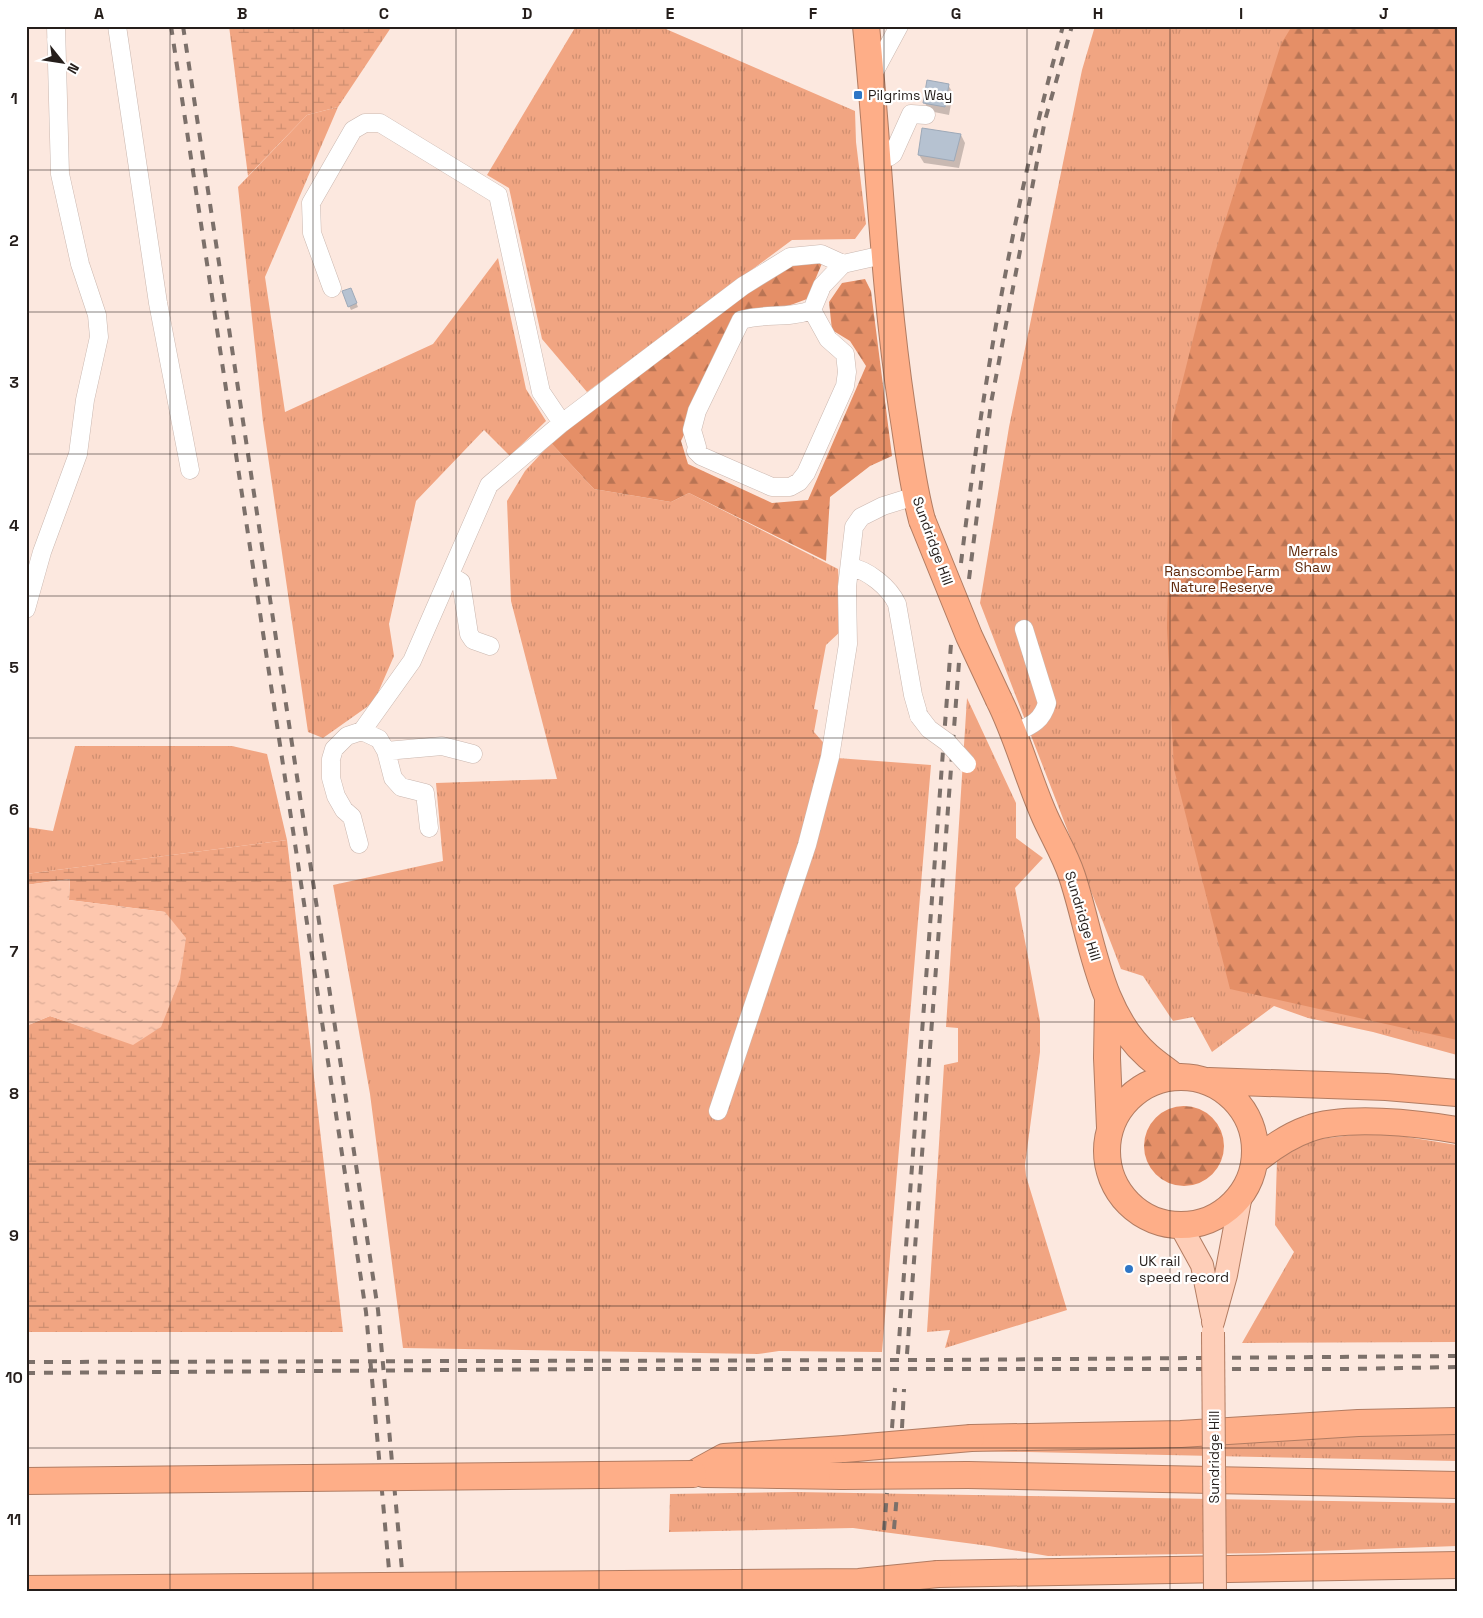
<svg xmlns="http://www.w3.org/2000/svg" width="1483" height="1618" font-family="'Space Grotesk',sans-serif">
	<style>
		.grass { fill: url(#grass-tufts) }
		.forest { fill: url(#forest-firs) }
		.wetland { fill: url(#wetland-marsh) }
		.water { fill: url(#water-ripples) }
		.shadow { fill: #0003 }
		.building { fill: #b6c2d1; stroke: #9da9b8 }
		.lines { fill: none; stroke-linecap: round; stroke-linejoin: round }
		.minor-casing { stroke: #cab7af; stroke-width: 19 }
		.major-casing { stroke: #b27c62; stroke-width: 24 }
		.highway-casing { stroke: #b27c62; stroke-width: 28 }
		.minor { stroke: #fff; stroke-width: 18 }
		.major { stroke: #feceb8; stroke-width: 22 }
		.highway { stroke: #feae88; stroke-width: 26 }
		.rail { stroke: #7c706a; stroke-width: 4; stroke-dasharray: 9 9; stroke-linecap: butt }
		.minor-bridge-casing { stroke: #cab7af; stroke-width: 19; stroke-linecap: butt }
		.major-bridge-casing { stroke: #b27c62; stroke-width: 24; stroke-linecap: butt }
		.highway-bridge-casing { stroke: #b27c62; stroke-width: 28; stroke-linecap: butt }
		.minor-bridge { stroke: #fff; stroke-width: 18 }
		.major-bridge { stroke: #feceb8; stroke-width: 22 }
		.highway-bridge { stroke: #feae88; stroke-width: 26 }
		.grid { fill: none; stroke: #251e1b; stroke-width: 1; stroke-opacity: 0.55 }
		.poi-dot { fill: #2e76c6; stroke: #fff; stroke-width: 2 }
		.labels { text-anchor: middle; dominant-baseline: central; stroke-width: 4.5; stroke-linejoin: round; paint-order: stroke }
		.poi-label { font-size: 14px; fill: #251e1b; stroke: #fff; text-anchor: start }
		.street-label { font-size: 14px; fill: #251e1b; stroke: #fff }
		.park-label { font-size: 14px; fill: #602a0c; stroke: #fff }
		.neatline { fill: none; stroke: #251e1b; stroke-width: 2 }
		.grid-label { font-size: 16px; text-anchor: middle; font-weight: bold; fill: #251e1b }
	</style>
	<defs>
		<pattern id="grass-tufts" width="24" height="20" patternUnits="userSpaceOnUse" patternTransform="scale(1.25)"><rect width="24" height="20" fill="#f1a582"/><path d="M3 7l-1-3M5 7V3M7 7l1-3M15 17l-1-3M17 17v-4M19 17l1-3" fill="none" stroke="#ce8e70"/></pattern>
		<pattern id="forest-firs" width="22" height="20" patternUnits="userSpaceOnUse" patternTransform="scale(1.25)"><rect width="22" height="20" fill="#e58f67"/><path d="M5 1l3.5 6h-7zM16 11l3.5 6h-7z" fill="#b97454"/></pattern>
		<pattern id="wetland-marsh" width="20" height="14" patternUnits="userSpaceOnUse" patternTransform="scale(1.25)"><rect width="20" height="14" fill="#f1a582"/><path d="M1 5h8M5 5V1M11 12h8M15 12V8" fill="none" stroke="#ce8e70"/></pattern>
		<pattern id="water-ripples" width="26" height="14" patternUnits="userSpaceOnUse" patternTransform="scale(1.25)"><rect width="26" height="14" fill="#fdc7ae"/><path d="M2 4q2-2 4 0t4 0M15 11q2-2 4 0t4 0" fill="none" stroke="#d9aa95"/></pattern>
	</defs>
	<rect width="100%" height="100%" fill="#fce8df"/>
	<!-- grass -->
	<path class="grass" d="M576,26H659L855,111L856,142L866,224L855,239L792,240L587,392L542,339L509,188L487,175Z
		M1095,26H1457V1055L1373,1032L1308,1018L1274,1006L1212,1052L1193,1017L1173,1021L1143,976L1121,969L980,603L1009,427L1082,70Z
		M338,107L265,277L285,412L433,344L498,258L526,389L546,421L510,456L484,430L416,501L389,624L394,656L374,702L323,738L308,732L263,422L238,187L307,115Z
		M551,443L594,489L671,502L689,493L838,569L842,630L826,645L814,709L818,710L814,732L837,758L931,765L882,1352L779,1351L758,1354L403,1348L370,1094L333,885L443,861L436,783L557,779L511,601L507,501L525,471Z
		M967,698L1016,803V838L1043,858L1015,888L1040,1021V1052L1025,1165L1026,1176L1067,1310L945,1348L950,1330L927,1332L944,1065L958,1062V1028L946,1027Z
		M75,746H232L267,754L287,840L26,874V827L53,831Z
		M1376,1132L1457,1145V1342L1242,1343L1294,1252L1275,1225L1277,1159L1312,1140Z
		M1457,1431V1461L974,1451V1446Z
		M795,1492L1457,1503V1546L1263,1553L1048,1556L989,1546L853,1528L669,1532L670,1494Z"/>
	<!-- forest -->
	<path class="forest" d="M1292,26H1457V1040L1230,989L1174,769L1167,628L1172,423L1213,259L1281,44Z
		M823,261L807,299L788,306L741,313L681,441L688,464L772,503L808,500L866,366L850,341L832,330L829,302L842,283L865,279L871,291L892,456L870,466L830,497L826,561L689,493L671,502L594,489L551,443L719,308L791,262Z
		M1144 1146a40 40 0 1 1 80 0a40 40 0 1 1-80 0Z"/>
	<!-- wetland -->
	<path class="wetland" d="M229,26H392L338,107L307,115L248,176Z
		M287,840L343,1332H26V1026L50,1016L134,1044L165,912L69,900L70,879L26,885V874Z"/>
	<!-- water -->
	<path class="water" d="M70,879L69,900L165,912L186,938L180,979L161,1027L133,1045L50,1016L26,1026V885Z"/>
	<!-- shadow -->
	<path class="shadow" d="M948,85L953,93L949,115L929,111L925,103Z
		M961,135L965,143L959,168L924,163L919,155Z
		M352,293L358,307L351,310L349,306Z"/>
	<!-- building -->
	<path class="building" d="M927,80L949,84L945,107L923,103Z
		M922,128L961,134L954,161L918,155Z
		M351,288L357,303L348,307L342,291Z"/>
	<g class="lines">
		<!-- minor casing -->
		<g class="minor-casing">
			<path id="minor" d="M117,26L158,303L190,470
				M871,78L899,26
				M877,157H889L893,154L911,114L926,115
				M332,288L312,233L311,203L353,130L365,123H380L498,195L541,392L562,423
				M812,310L828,339L845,354L847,372L845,386L806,473L799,482L790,487H772L701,456L696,451L697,447L692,430L697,411L741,320C765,313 787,319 812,310L822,286L843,264L883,255
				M850,567C868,570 889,587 897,604L913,695L919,716
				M450,575L461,582L469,634L473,640L490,646
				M26,609L42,552L78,454L85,400L99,337L97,315L80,264L60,174L56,26
				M362,731L379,739L386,751L393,778L401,787L425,793L429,828
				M1015,733C1032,725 1042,721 1047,703L1024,629
				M386,751L442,746L473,754
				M359,844L352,817L344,810L336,796L331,778V759L334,749L347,736L362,731L412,661L489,485L562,423L743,286L790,257L821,254L843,264
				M718,1111L807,845L830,757L848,644L847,587L854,527L861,517L883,506L915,496"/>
		</g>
		<!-- major casing -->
		<g class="major-casing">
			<path id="major" d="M1180,1225L1202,1265L1212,1315
				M1213,1322L1226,1275L1241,1195"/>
		</g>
		<!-- highway casing -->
		<g class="highway-casing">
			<path id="highway" d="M866,26C879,153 883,281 902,408C908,445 912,483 922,520
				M999,700C1018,738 1028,779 1045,817C1054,837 1065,855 1072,876C1092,936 1098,1012 1148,1056C1156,1063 1166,1070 1175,1077
				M1108,999L1107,1058L1110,1128
				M1107 1151a74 74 0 1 1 148 0a74 74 0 1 1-148 0Z
				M1209,1081L1386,1087L1457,1093
				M1255,1161C1271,1148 1288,1136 1308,1129C1345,1115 1417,1123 1457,1130
				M971,1438L1181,1434L1358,1423L1457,1421
				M693,1474L724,1457L844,1449
				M704,1474L842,1476
				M968,1475L1457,1485
				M938,1574L1457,1565"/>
		</g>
		<!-- minor -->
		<use href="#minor" class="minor"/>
		<!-- major -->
		<use href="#major" class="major"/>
		<!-- highway -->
		<use href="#highway" class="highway"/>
		<!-- rail -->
		<path class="rail" d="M171,26L366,1312L391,1592
			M183,26L378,1310L404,1592
			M961,563C983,382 1014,202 1063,26
			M969,579L991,403L1045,120L1072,26
			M898,1354L951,644
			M907,1354L959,662
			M26,1362L938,1360L1457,1356
			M26,1373L598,1369H1348L1457,1367
			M892,1428L895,1388
			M902,1428L904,1389
			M894,1529L897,1494
			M884,1530L887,1493"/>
		<!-- minor-bridge casing -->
		<g class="minor-bridge-casing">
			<path id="minor-bridge" d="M919,716L929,729L947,742L967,764"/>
		</g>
		<!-- major-bridge casing -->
		<g class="major-bridge-casing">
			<path id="major-bridge" d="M1213,1332L1215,1592"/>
		</g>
		<!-- highway-bridge casing -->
		<g class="highway-bridge-casing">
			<path id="highway-bridge" d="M922,520L969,636L999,700
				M844,1449L971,1438
				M842,1476L968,1475
				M26,1481L693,1474
				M26,1589L859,1582L938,1574"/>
		</g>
		<!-- minor-bridge -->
		<use href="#minor-bridge" class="minor-bridge"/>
		<!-- major-bridge -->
		<use href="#major-bridge" class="major-bridge"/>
		<!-- highway-bridge -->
		<use href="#highway-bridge" class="highway-bridge"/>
	</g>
	<!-- grid -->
	<path class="grid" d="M170,26V1592M313,26V1592M456,26V1592M599,26V1592M742,26V1592M884,26V1592M1027,26V1592M1170,26V1592M1313,26V1592M26,170H1457M26,312H1457M26,454H1457M26,596H1457M26,738H1457M26,880H1457M26,1022H1457M26,1164H1457M26,1306H1457M26,1448H1457"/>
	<!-- markers -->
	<g class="poi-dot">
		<rect x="853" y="90" width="10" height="10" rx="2.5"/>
		<circle cx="1129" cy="1269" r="5"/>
	</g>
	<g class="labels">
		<!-- poi labels -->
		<g class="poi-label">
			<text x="868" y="95">Pilgrims Way</text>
			<text x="1139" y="1261">UK rail<tspan x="1139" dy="16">speed record</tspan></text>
		</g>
		<!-- street labels -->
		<g class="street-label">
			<text transform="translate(933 541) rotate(70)">Sundridge Hill</text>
			<text transform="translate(1083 916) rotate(73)">Sundridge Hill</text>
			<text transform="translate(1214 1457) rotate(-90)">Sundridge Hill</text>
		</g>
		<!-- park labels -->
		<g class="park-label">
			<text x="1313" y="551">Merrals<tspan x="1313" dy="16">Shaw</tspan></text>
			<text x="1222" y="571">Ranscombe Farm<tspan x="1222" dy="16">Nature Reserve</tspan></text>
		</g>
	</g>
	<!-- border -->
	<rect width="1483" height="1618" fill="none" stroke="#ffffff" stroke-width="55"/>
	<!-- north arrow -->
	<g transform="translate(62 62) rotate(120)" stroke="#ffffff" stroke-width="4" paint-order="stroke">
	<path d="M0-4L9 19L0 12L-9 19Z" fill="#251e1b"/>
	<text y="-8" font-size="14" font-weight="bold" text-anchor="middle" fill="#251e1b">N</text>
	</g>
	<rect x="28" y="28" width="1428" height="1562" class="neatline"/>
	<g class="grid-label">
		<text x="99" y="19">A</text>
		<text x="242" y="19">B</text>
		<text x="384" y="19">C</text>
		<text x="527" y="19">D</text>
		<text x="670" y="19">E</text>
		<text x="813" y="19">F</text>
		<text x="956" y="19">G</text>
		<text x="1098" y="19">H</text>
		<text x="1241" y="19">I</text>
		<text x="1384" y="19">J</text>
		<text x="14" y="104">1</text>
		<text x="14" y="246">2</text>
		<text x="14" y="388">3</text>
		<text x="14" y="531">4</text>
		<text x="14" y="673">5</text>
		<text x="14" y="815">6</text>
		<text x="14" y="957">7</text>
		<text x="14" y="1099">8</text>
		<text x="14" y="1241">9</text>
		<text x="14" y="1383">10</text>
		<text x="14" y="1525">11</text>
	</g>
</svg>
